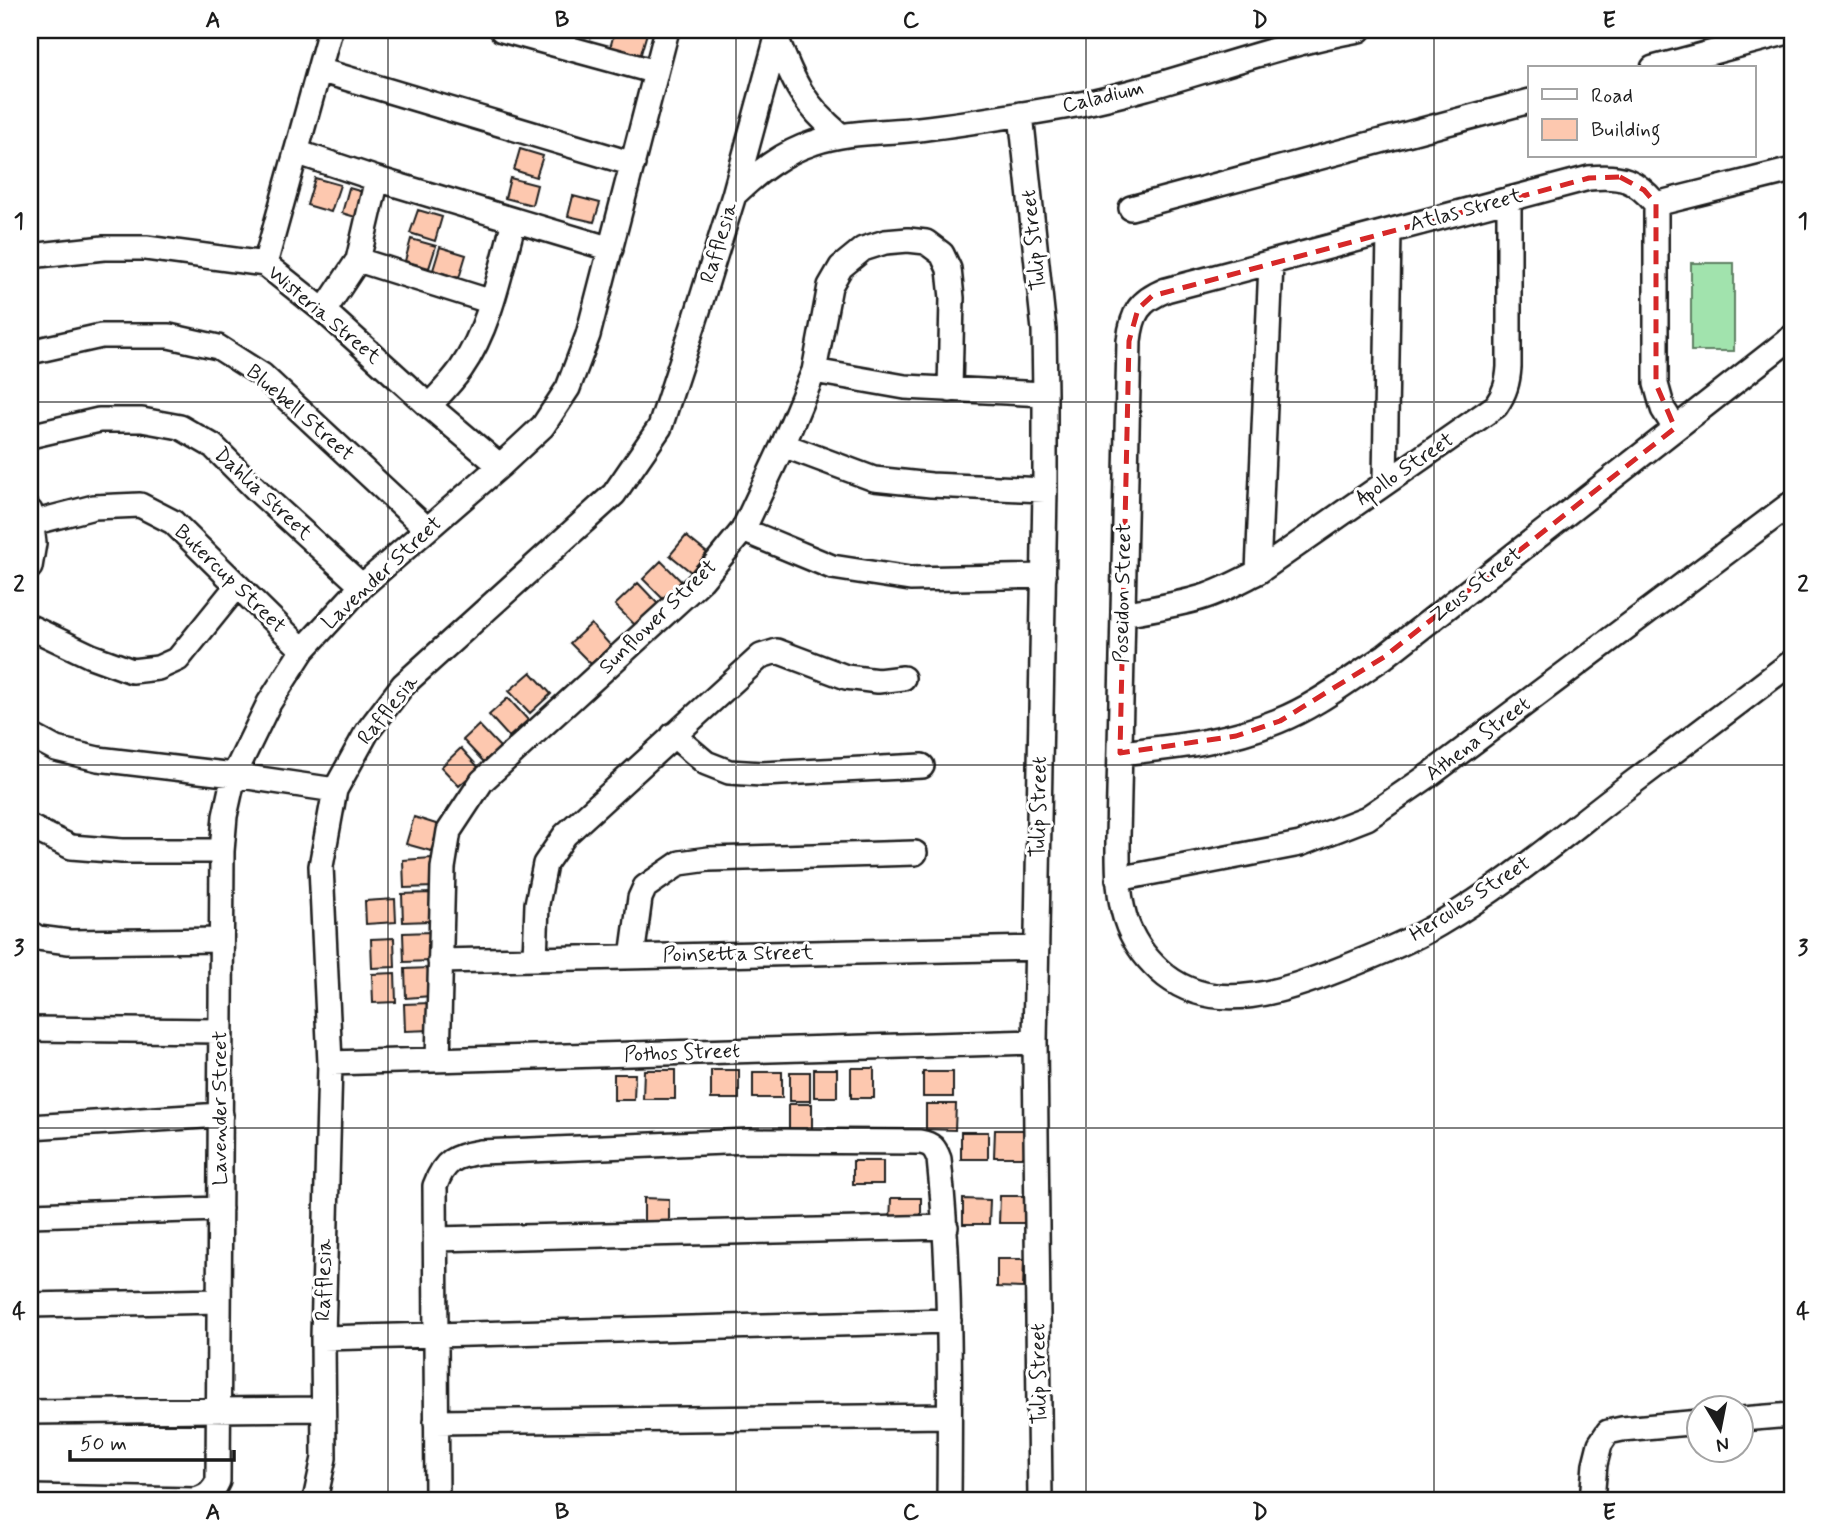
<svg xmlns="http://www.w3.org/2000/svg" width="1822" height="1530" font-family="Mynerve,sans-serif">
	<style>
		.green { fill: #a1e3ad; stroke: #5e8064; stroke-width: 2 }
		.building { fill: #fdc8af; stroke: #1c1c1c; stroke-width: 2 }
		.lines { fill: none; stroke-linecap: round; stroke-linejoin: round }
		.minor-casing { stroke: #1c1c1c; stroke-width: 28 }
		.minor { stroke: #fff; stroke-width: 23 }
		.marked { fill: none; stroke: #d62828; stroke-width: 5; stroke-dasharray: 14 9; stroke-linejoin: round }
		.grid { fill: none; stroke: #1c1c1c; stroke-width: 2; stroke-opacity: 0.55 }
		.labels { text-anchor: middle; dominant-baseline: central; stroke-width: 6; stroke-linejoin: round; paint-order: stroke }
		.street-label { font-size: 21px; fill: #1c1c1c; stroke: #fff }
		.neatline { fill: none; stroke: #1c1c1c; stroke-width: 2.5 }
		.grid-label { font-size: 23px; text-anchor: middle; font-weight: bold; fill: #1c1c1c }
	</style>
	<rect width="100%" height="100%" fill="#fff"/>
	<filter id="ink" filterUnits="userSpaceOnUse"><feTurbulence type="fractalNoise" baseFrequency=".0143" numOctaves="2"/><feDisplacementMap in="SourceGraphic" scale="14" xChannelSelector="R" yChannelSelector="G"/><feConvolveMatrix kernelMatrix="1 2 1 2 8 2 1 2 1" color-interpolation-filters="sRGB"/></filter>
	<g filter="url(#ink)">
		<!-- green -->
		<path class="green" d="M1691,263H1734V351H1691Z"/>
		<!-- building -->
		<path class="building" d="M615,30H635L647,33L640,57L610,48Z
			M520,149L543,156L536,177L514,170Z
			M315,178L340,185L331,212L307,205Z
			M510,178L537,185L532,205L505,198Z
			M349,188L370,194L362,219L342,213Z
			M573,196L600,203L594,222L568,216Z
			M418,210L442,217L435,241L410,233Z
			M411,239L436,246L429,268L405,261Z
			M440,247L466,255L459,278L433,270Z
			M686,536L707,553L691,572L670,555Z
			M661,561L682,582L664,600L643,579Z
			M638,583L658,604L636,626L615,605Z
			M591,624L611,646L591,664L570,643Z
			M531,672L551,694L530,713L509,691Z
			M508,698L528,720L509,737L489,715Z
			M479,725L500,747L484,762L463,740Z
			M461,748L479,768L459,786L441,767Z
			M414,817L439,825L431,851L406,844Z
			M432,858L434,887L404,888L403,860Z
			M430,893V921L403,922L402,894Z
			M395,899L396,922L366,924L365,901Z
			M431,932L432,961L404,962L403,933Z
			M394,938L395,967L372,968L371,939Z
			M430,968L431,996L406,998L405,969Z
			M395,973L396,1002L373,1003L372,974Z
			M430,1003L431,1030L405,1031L404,1004Z
			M851,1068H874V1098H851Z
			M814,1069H837V1097H814Z
			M644,1070H675V1099H643Z
			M711,1070H739V1099H711Z
			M753,1072H782V1098H753Z
			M790,1072H810V1101H790Z
			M923,1072H953V1097H923Z
			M614,1074H635L634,1100H614Z
			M789,1104H812V1131H789Z
			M926,1104H956L955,1130L926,1129Z
			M995,1130H1026V1157H994Z
			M961,1132H988V1159H961Z
			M853,1161H883V1184H853Z
			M1000,1196H1024V1223H999Z
			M644,1198L669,1199V1225H644Z
			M891,1198H921V1224H890Z
			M963,1199L990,1200L989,1224H963Z
			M997,1259H1024L1023,1288L997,1287Z"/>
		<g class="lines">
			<!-- minor casing -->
			<g class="minor-casing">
				<path id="minor" d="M502,30L656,72
					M777,39C793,82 804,105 840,135
					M1653,68L1792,31
					M319,70L633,164
					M1021,114L1044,330L1045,394V490L1035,1042L1040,1500
					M296,152L377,179L611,249
					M734,195C758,172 782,153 813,143C847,131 883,133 919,129C971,123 1024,114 1076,105C1172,86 1263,47 1359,30
					M1656,204C1635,179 1622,175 1589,178L1166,290C1139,301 1132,313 1129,341L1118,837C1118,867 1117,898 1128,926C1136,946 1150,963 1166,976C1216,1015 1285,991 1338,970C1372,957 1407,943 1439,924C1504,886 1563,836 1623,790C1680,747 1736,705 1792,662
					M1656,204V384L1663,409L1675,428
					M1656,204L1792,170
					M1131,208L1530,101
					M30,256L104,248H146L265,264L324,311L429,406L500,466
					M358,260L492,302
					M265,264L330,30
					M324,311L358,260L377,179
					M30,352L101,336H169L218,347L262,375L427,529
					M814,371L905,387L1045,394
					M429,406C440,394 452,382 461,369C490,328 501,269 514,221
					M30,436L99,420H142L180,427L213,446L259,492L362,586
					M783,445L874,479L931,485L1045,490
					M1385,482L1389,231
					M30,511L34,543L30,567
					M32,523L94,507L140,505L173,522L303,650
					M743,530L832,567L910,579L1044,576
					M1258,572L1271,263
					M1123,614C1150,609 1177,605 1203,597C1222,591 1240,581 1258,572L1496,406C1505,393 1508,382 1509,367V199
					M30,627L91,656L132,671L158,668L178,659L237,586
					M30,735L56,749L98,759L234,775L335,790
					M673,735L706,763L729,772L762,774L922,766
					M1120,753C1174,747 1227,742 1278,721C1316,706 1350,679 1384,657L1792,337
					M30,827L71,847L122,851H222
					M1118,879L1300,844L1367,818L1431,774L1792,503
					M30,933L38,938L69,942L221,940
					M632,957L640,898L645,887L680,863L709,859L915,853
					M535,959L537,904L545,864L565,835L761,656L777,651L846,677L878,681L903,678
					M440,961L1037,948
					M30,1029L221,1031
					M438,1060L443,868L449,831L482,781L702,580L743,530L783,445L814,371L830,286L841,267L863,249L885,242L908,240L926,242L942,254L949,269L952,298L950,390
					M330,1063L1035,1042
					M30,1127L221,1115
					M30,1215L220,1209
					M436,1239L946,1227
					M30,1305L219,1301
					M323,1338L949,1321
					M30,1412L323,1409
					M1742,1419L1792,1415
					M436,1422L949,1416
					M30,1497L195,1500C207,1497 213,1492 218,1481L222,851L225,816L234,775L269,703L303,650L362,586L500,466L543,426L568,388L588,335L667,30
					M315,1500L324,1458L323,1338L330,1063L321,866L335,790L367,732L403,685L614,494L660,427L697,314L734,195L779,30
					M437,1500L435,1186C444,1161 454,1156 480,1152L749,1141L920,1142C932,1144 935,1148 939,1159C951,1272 950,1386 949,1500
					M1592,1500L1595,1464L1600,1444L1608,1432L1622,1429L1700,1422"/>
			</g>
			<!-- minor -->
			<use href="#minor" class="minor"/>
		</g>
	</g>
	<!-- marked area -->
	<path class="marked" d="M1620,177L1644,190L1656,204V384L1675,428L1384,657L1280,721L1236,736L1120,753L1129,341L1138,309L1152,296L1589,178Z"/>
	<!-- grid -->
	<path class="grid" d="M388,30V1500M736,30V1500M1086,30V1500M1434,30V1500M30,402H1792M30,765H1792M30,1128H1792"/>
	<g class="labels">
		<!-- street labels -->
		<g class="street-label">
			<text transform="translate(1103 97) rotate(-13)">Caladium</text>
			<text transform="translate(1466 210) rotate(-15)">Atlas Street</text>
			<text transform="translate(1034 240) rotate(-96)">Tulip Street</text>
			<text transform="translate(719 243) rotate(-73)">Rafflesia</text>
			<text transform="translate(324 315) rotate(40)">Wisteria Street</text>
			<text transform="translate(300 413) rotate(41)">Bluebell Street</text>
			<text transform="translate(1405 469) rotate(-34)">Apollo Street</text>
			<text transform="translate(263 494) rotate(43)">Dahlia Street</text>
			<text transform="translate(382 573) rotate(-43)">Lavender Street</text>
			<text transform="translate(230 579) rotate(44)">Butercup Street</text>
			<text transform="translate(1476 585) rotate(-38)">Zeus Street</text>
			<text transform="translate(1123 593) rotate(-89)">Poseidon Street</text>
			<text transform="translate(658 617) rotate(-44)">Sunflower Street</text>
			<text transform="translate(388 710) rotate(-51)">Rafflesia</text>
			<text transform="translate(1478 739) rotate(-37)">Athena Street</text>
			<text transform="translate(1039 807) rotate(-89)">Tulip Street</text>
			<text transform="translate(1470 899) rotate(-33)">Hercules Street</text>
			<text transform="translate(738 954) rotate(-1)">Poinsetta Street</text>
			<text transform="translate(682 1053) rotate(-2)">Pothos Street</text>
			<text transform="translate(220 1108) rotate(-90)">Lavender Street</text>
			<text transform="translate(324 1280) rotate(-89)">Rafflesia</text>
			<text transform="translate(1039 1374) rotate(-91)">Tulip Street</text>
		</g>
	</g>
	<!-- margin -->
	<rect width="1822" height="1530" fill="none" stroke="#fff" stroke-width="77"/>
	<!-- legend -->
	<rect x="1528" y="66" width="228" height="91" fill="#ffffff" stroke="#a4a4a4" stroke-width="2"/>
	<rect x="1542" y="89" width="35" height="10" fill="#ffffff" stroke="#a4a4a4" stroke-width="2"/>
	<text x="1591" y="102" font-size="21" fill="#1c1c1c">Road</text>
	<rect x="1542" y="119" width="35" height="21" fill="#fdc8af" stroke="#a4a4a4" stroke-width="2"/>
	<text x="1591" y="136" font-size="21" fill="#1c1c1c">Building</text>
	<!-- north arrow -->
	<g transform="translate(1720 1429) rotate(170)"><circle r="33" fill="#ffffff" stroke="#a4a4a4" stroke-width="2"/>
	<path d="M0-5L12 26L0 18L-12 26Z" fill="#1c1c1c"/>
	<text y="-10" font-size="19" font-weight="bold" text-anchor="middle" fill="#1c1c1c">N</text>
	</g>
	<!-- scale -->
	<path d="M70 1450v10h164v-10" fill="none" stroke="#1c1c1c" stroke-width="3.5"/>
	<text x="80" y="1450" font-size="21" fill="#1c1c1c" stroke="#ffffff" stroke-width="5" paint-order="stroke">50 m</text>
	<rect x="38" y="38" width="1746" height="1454" class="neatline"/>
	<g class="grid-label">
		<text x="213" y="27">A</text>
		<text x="562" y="27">B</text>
		<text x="911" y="27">C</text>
		<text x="1260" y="27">D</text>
		<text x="1609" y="27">E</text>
		<text x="19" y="228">1</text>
		<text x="1803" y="228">1</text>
		<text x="19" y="591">2</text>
		<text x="1803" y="591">2</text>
		<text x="19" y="955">3</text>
		<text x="1803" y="955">3</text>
		<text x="19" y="1318">4</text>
		<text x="1803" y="1318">4</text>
		<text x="213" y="1519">A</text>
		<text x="562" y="1519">B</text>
		<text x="911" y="1519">C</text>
		<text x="1260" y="1519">D</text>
		<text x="1609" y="1519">E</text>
	</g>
</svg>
